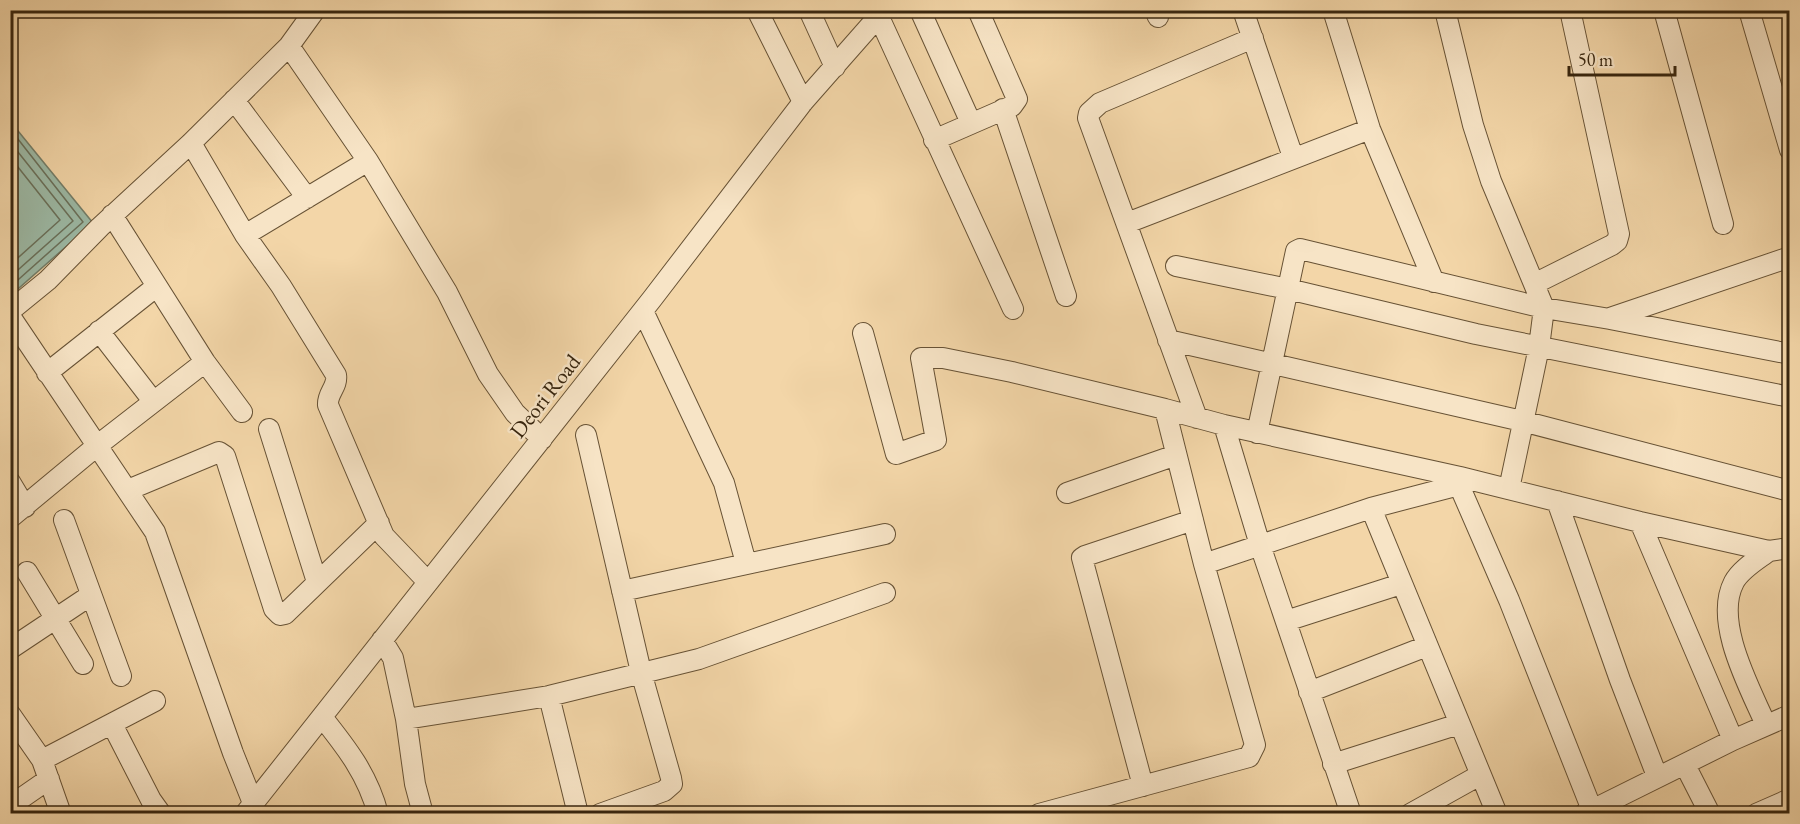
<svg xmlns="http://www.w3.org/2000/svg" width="1800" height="824" font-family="'EB Garamond',serif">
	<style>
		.water { fill: #9cb9a5; stroke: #747e69; stroke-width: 1.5 }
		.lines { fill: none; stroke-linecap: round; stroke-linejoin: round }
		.shore { stroke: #6a705a; stroke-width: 1.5 }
		.minor-casing { stroke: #675235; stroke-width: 22 }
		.minor { stroke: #f7e4c6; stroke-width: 20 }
		.labels { text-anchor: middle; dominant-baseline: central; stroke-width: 5; stroke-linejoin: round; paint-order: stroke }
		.street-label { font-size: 22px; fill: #38260f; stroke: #f7e4c6 }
	</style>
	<rect width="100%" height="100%" fill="#f3d6a8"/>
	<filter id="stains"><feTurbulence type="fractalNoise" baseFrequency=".00333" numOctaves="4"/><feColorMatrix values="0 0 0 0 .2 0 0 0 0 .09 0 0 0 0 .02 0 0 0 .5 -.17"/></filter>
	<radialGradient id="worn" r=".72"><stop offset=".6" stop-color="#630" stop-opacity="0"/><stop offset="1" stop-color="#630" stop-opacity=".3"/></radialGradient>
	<!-- water -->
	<path class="water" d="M14,126L93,223L11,295L10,128Z"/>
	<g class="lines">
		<!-- shore -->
		<path class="shore" d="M10,133L14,134L83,222L10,287
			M10,142L73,221L10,277
			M10,157L60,220L10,265"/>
		<!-- minor casing -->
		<g class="minor-casing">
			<path id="minor" d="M757,10L803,102
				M809,10L835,67
				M920,10L971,123
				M1155,10L1158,17
				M1243,10L1293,157
				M1333,10L1370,129L1434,282
				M1445,10L1473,125L1491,181L1544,308L1539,347L1509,489
				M1664,10L1723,224
				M1749,10L1790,150
				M879,17L1013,309
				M289,46L368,161L447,292L488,374L515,413L542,439
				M234,100L307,198
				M1003,109L1066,296
				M934,140L1012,106L1017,99L978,10
				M191,143L245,235L281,286L336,375C338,387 327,393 328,405L384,536L428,582
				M112,215L205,362L242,412
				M1127,223L1370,129
				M245,235L368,161
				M1176,266L1288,289L1476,334L1790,397
				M1534,284L1612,245L1617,241L1619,234L1570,10
				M10,311L48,280L100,227L191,143L289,46L315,10
				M643,311L724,483L746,563
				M10,316L155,532L233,753L253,803
				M1610,318L1790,257
				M99,331L153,401
				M863,333L896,454L936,440L921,358H943L1012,372L1165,409L1224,425L1460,477L1640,522L1769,551L1790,548
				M1168,340L1522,421L1790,491
				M47,373L157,286
				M1197,418L1088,118L1089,113L1100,103L1253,38
				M1224,425L1260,545L1351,814
				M269,429L317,582
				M1257,433L1296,251L1300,249L1544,308L1610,319L1790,354
				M586,435L641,672L671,778L672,784L664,791L600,814
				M1460,477L1459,485L1509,600L1592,810
				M10,482L25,507
				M128,490L219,452L225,456L274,609L280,615L285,614L379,523
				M1067,493L1176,455
				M1557,501L1620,680L1657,776
				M1371,508L1497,814
				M10,518L98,445L205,362
				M64,520L121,676
				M1640,522L1733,740
				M1204,564L1371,508L1459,485
				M27,572L83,664
				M622,591L885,534
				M1286,621L1401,584
				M382,640L393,658L406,719L415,784L423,814
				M10,649L91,595
				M1309,692L1427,646
				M549,696L578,814
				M10,714L42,760L61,814
				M322,717C346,747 368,775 378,814
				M406,719L549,696L699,659L885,593
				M112,724L151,800L161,814
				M1766,725C1750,688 1713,622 1734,582C1741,569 1757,560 1769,551
				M42,760L155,701
				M1333,764L1459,724
				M1685,765L1710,814
				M1143,786L1082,558L1085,556L1193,520
				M10,806L49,779
				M245,814L652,299L803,102L884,10
				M1039,814L1249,757L1255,745L1204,564L1165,409
				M1410,814L1480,775
				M1584,814L1733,740L1790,715
				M1756,814L1790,799"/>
		</g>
		<!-- minor -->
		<use href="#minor" class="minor"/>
	</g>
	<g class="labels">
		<!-- street labels -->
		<g class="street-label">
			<text transform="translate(545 396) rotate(-52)">Deori Road</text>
		</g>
	</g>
	<!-- margin -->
	<rect width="1800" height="824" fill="none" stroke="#f3d6a8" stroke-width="36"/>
	<rect x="12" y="12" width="1776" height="800" fill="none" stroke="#38260f" stroke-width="3"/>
	<rect x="18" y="18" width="1764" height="788" fill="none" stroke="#38260f" stroke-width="1.5"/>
	<!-- scale -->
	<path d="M1569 66v9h106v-9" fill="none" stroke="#38260f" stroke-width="3"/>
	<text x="1578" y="66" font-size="18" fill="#38260f" stroke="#f7e4c6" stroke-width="4.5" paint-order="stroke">50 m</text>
	<rect width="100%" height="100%" filter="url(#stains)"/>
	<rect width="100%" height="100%" fill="url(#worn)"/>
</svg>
